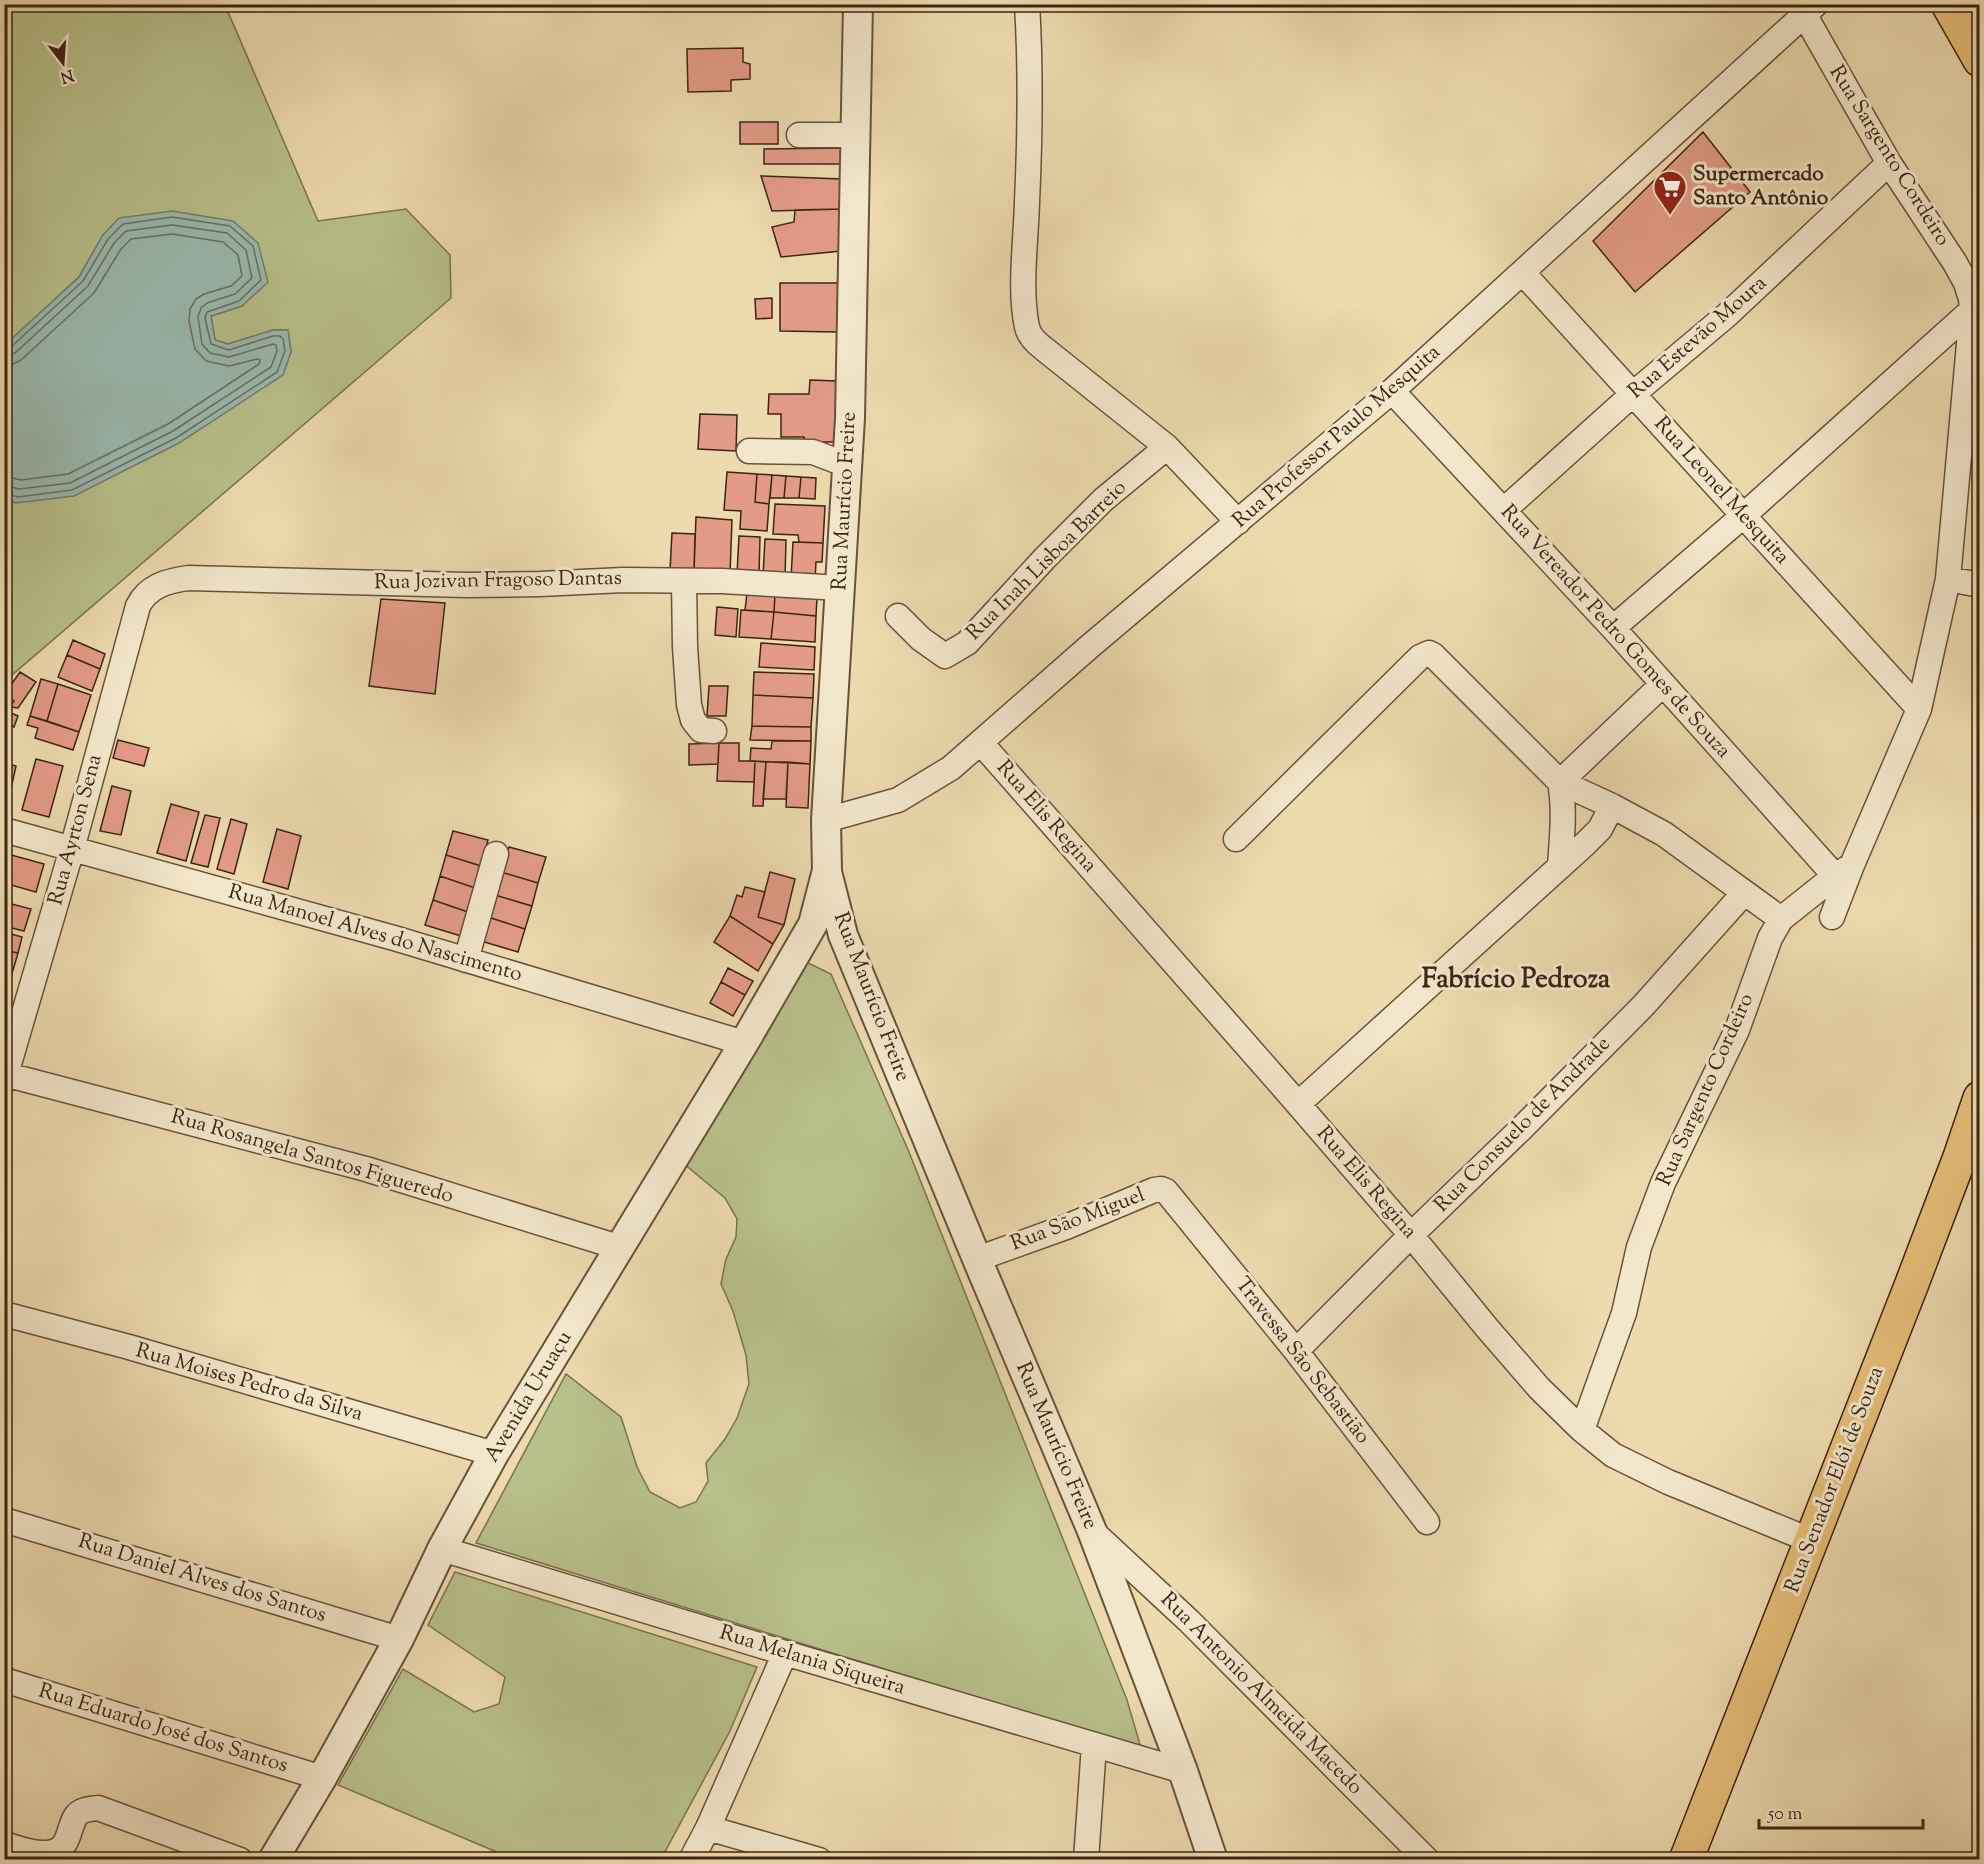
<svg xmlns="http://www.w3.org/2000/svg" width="1984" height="1864" font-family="'Sorts Mill Goudy',serif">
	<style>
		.green { fill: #b8c08b; stroke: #7a7250; stroke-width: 1.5 }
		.water { fill: #9abab0; stroke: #747e72; stroke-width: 1.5 }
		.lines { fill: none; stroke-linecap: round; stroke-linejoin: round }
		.shore { stroke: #6b7062; stroke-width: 1.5 }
		.building { fill: #e39b88; stroke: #3c2515; stroke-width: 1.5 }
		.minor-casing { stroke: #68523c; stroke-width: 27 }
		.tertiary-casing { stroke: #68523c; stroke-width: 32 }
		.primary-casing { stroke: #3c2515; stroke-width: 36 }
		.minor { stroke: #f3e7cb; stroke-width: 24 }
		.tertiary { stroke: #f3e7cb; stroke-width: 28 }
		.primary { stroke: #e6bd78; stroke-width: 33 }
		.labels { text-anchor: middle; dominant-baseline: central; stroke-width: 6; stroke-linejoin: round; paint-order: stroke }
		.street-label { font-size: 21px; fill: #3c2515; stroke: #f3e7cb }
		.poi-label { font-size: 21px; font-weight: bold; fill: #3c2515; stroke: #f3e7cb; text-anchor: start }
		.district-label { font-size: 27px; font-weight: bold; fill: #3c2515; stroke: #f3e7cb }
	</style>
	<rect width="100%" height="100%" fill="#eddaaf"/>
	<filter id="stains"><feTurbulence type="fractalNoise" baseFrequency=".00333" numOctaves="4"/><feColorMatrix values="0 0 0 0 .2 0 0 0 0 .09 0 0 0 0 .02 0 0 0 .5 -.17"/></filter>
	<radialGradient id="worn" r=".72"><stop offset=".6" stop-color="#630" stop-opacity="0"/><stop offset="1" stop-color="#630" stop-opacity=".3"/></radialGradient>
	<!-- green -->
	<path class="green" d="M5,5H225L318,221L406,209L450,255L451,298L5,681V498L16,503L291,352L288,330H273L228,344L215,340L211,316L242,306L103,235L79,277L5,345Z
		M802,960L831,974L909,1152L1127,1700L1141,1748L476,1543L566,1374L621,1417L637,1467L650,1492L680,1508L696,1502L708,1481L706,1463L725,1439L737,1418L749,1384L746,1355L733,1311L721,1284L726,1259L736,1237L737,1219L725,1198L683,1163Z
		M455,1572L757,1667L730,1731L661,1859H511V1858L338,1785L403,1669L474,1712L499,1704L505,1677L428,1625Z"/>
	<!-- water -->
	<path class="water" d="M172,211L233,221L258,243L268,282L242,306L211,316L215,340L228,344L273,330H288L291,352L283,375L179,443L74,496L16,503L5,498V345L79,277L103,235L119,218Z"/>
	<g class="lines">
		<!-- shore -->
		<path class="shore" d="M4,349L11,347L83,281L108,239L123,224L172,217L230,226L253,246L261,280L239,301L207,312L205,318L211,344L229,350L273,336H280L283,339L285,351L277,372L176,438L72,490L18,497L4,493
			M4,356L15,353L88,286L114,243L126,231L172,225L227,233L246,250L252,278L235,294L207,303L201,308L198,317L202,344L210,353L229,357L273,344L276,345L277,351L271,367L173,431L70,483L19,489L4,485
			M4,365L13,364L21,360L94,293L121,249L131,239L172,234L223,242L238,255L242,276L231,286L204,294L196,299L190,309L189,321L195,349L206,361L229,366L257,359L260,360L259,364L168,424L68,474L21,480L4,476"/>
	</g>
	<!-- building -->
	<path class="building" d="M743,48V62L750,64V79L731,80V91L688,92L687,49Z
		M740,122H778V144H740Z
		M1703,132L1750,192L1635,292L1593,241Z
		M843,148V164H764V149Z
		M761,176L842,179L841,209L772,211Z
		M841,209V251L781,257L772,227L794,222L795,210Z
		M780,283H838L837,332L780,331Z
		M772,298V318L756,319L755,299Z
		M810,380L838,381L837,442H804V437H781V414H768L769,394H809Z
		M700,414L737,415L736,451L698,449Z
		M727,472L757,474L755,502L769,504L767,531L740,529L741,511L724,510Z
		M757,474L772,475L769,504L755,502Z
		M772,475L786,476L784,498H770Z
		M786,476L801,477L799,498H784Z
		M801,477L816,478L815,499L799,498Z
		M775,504L825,506L823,543L799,542L798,535L773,534Z
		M696,517L732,520L730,574L694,571Z
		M672,533L695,534L694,571L670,570Z
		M739,536L760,537L759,576L737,574Z
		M765,539L786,540L785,578L763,576Z
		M793,542L823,543L822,562H816L815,580L791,578Z
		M747,593L775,594L774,612L745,610Z
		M775,594L817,598L816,616L774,612Z
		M381,599L445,603L435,694L369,686Z
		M717,607L738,609L736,637L715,635Z
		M741,610L774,612L771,639L739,637Z
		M774,612L816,616L815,642L771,639Z
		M73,640L105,654L100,669L67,655Z
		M761,643L815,647L814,670L759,667Z
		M67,655L100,669L92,691L58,677Z
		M20,672L36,682L18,708L10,707L14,701L4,695Z
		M754,672L814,674L813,698L753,695Z
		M41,679L58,684L47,721L30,716Z
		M58,684L91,695L79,732L47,721Z
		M709,686H728L726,716H707Z
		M753,695L813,698L811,727L752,726Z
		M4,710L18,716L14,727L4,723Z
		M30,716L79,732L73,750L35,738L38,728L27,725Z
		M752,726L811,727V741L750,740Z
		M118,740L149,748L144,766L113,758Z
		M772,741H811L810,764L750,761L751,748L771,749Z
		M719,743H739V761H755L754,782L717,781Z
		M719,743L718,764L689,765V744Z
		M36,759L63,766L49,817L22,810Z
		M755,761L766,762L763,806H753Z
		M766,762H788L786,799H763Z
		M788,762L810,764L808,808L786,807Z
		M4,763L16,766L7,807L4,806Z
		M112,786L131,791L121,835L100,831Z
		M171,804L199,812L186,861L157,853Z
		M205,815L220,818L208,867L191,863Z
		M231,819L247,824L234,874L217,869Z
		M277,829L301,836L288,889L263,882Z
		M453,831L488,840L481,866L446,855Z
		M509,847L546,857L538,883L501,872Z
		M4,853L44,864L36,892L4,883Z
		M446,855L481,866L475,888L440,876Z
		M501,872L538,883L532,906L495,895Z
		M770,872L795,879L784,925L758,917Z
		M440,876L475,888L468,912L433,900Z
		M745,887L765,892L758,917L784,925L773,944L730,916L737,895L742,897Z
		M495,895L532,906L525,929L488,917Z
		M433,900L468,912L461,936L425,925Z
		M4,902L31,909L24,931L4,926Z
		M730,916L773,944L758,971L714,942Z
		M488,917L525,929L518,952L481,941Z
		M4,932L22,937L18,953L4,950Z
		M4,950L18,953L6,994L4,993Z
		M728,968L753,981L745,995L721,982Z
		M721,982L745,995L733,1016L710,1003Z"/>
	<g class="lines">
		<!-- minor casing -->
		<g class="minor-casing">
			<path id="minor" d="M1027,4C1031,70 1030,137 1027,202C1026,240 1019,290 1027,327C1029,336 1035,342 1043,348L1167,447L1238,522
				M799,135H856
				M1523,273L1919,709
				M1392,391L1613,628L1835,876
				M749,451L813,452L847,465
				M1504,510L1633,394L1727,315L1889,163
				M1948,579L1980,585
				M684,581L685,647L689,705L693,720L701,730L714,731
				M898,616L921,639L945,656L967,643L1045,558L1103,500L1167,447
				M1613,628L1743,516L1972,310
				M981,743L1298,1104L1411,1235L1487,1328L1539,1388L1582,1430L1613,1455L1668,1482L1812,1541
				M826,820L898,800L951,768L1089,647L1392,391L1816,4
				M4,830L394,938L744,1043
				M1236,839L1420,657L1429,653L1433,655L1560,782L1612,806L1664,834L1781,919
				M1560,866C1562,837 1565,810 1560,782L1663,684
				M1832,917L1852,865
				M466,960L496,854
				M4,1074L366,1169L618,1247
				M4,1081L72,849L138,606C148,586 167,581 188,578L467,585L540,584L623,580L722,581L840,588
				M1298,1104L1585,844L1600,829L1612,806
				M977,1259L1066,1227L1154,1190L1161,1189L1166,1191L1296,1351L1427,1522
				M4,1314L129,1347L494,1454
				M1296,1351L1411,1235L1522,1128L1643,1006L1744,893
				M1582,1430L1624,1313L1639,1247L1663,1183L1737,1030L1770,938L1781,919L1835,876L1852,865L1919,709L1948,579L1972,310L1971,299L1966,283L1955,263L1889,163L1804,14
				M4,1520L399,1639
				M1092,1531L1189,1621L1427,1860
				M442,1549L785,1653L1183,1771
				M4,1680L322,1778
				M708,1828L819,1860
				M4,1844C17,1848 32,1854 46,1853C71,1852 67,1829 76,1816C81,1809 91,1809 98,1808L240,1860
				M691,1860L708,1828L785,1653
				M1086,1860L1094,1745"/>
		</g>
		<!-- tertiary casing -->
		<g class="tertiary-casing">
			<path id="tertiary" d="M858,4L850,418L826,820L827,872L843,935L977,1259L1092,1531L1183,1771L1213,1860
				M273,1860L322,1778L399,1639L442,1549L494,1454L744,1043L813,924L826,874"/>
		</g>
		<!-- primary casing -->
		<g class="primary-casing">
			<path id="primary" d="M1948,4L1980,60
				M1686,1860L1911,1286L1960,1157L1980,1098"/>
		</g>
		<!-- minor -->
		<use href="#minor" class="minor"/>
		<!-- tertiary -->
		<use href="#tertiary" class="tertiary"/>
		<!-- primary -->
		<use href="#primary" class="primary"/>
	</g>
	<!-- icons -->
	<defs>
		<g id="supermarket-pin" transform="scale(1.725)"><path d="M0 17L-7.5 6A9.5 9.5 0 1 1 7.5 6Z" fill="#8f2418" stroke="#f3e7cb"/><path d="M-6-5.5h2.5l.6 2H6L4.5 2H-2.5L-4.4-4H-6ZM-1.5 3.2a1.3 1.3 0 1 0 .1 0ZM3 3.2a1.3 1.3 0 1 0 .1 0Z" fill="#fff"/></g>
	</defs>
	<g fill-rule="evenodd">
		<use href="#supermarket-pin" x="1670" y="187"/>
	</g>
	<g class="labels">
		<!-- street labels -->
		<g class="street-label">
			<text transform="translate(1889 156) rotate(58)">Rua Sargento Cordeiro</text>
			<text transform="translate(1698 338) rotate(-41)">Rua Estevão Moura</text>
			<text transform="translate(1337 437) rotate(-41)">Rua Professor Paulo Mesquita</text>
			<text transform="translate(1721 491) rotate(48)">Rua Leonel Mesquita</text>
			<text transform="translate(845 501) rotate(-87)">Rua Maurício Freire</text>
			<text transform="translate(1047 561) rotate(-45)">Rua Inah Lisboa Barreio</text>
			<text transform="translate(498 581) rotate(-1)">Rua Jozivan Fragoso Dantas</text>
			<text transform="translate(1615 632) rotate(48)">Rua Vereador Pedro Gomes de Souza</text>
			<text transform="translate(1046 817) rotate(49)">Rua Elis Regina</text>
			<text transform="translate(76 830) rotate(-75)">Rua Ayrton Sena</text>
			<text transform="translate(375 934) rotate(16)">Rua Manoel Alves do Nascimento</text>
			<text transform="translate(871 997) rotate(69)">Rua Maurício Freire</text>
			<text transform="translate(1706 1090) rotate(-66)">Rua Sargento Cordeiro</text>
			<text transform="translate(1523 1125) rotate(-45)">Rua Consuelo de Andrade</text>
			<text transform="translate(312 1157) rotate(16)">Rua Rosangela Santos Figueredo</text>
			<text transform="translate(1366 1183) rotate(49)">Rua Elis Regina</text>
			<text transform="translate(1078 1220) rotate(-21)">Rua São Miguel</text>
			<text transform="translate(1302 1361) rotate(52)">Travessa São Sebastião</text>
			<text transform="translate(249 1383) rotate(16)">Rua Moises Pedro da Silva</text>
			<text transform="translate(529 1397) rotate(-59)">Avenida Uruaçu</text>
			<text transform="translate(1056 1446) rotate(67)">Rua Maurício Freire</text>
			<text transform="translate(1835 1480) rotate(-69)">Rua Senador Elói de Souza</text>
			<text transform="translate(202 1579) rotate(17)">Rua Daniel Alves dos Santos</text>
			<text transform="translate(812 1661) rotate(17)">Rua Melania Siqueira</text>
			<text transform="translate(1261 1694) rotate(45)">Rua Antonio Almeida Macedo</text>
			<text transform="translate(163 1729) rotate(17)">Rua Eduardo José dos Santos</text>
		</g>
		<!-- poi labels -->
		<g class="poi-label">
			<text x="1693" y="175">Supermercado<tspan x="1693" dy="24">Santo Antônio</tspan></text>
		</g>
		<!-- district labels -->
		<g class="district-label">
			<text x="1516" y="980">Fabrício Pedroza</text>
		</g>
	</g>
	<!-- margin -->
	<rect width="1984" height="1864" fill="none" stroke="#eddaaf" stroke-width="24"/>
	<rect x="6" y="6" width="1972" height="1852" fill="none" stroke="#3c2515" stroke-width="3"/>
	<rect x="12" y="12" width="1960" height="1840" fill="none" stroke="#3c2515" stroke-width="1.5"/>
	<!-- north arrow -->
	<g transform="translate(63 63) rotate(163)" stroke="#f3e7cb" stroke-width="4.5" paint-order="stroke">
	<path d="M0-4.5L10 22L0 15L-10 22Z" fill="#3c2515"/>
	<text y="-9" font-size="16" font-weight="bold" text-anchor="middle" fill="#3c2515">N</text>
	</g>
	<!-- scale -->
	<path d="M1759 1819v9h164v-9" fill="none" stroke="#3c2515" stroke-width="3"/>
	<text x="1768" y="1819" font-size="18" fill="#3c2515" stroke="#f3e7cb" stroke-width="4.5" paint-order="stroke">50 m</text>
	<rect width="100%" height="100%" filter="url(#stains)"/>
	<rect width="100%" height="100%" fill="url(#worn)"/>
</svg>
